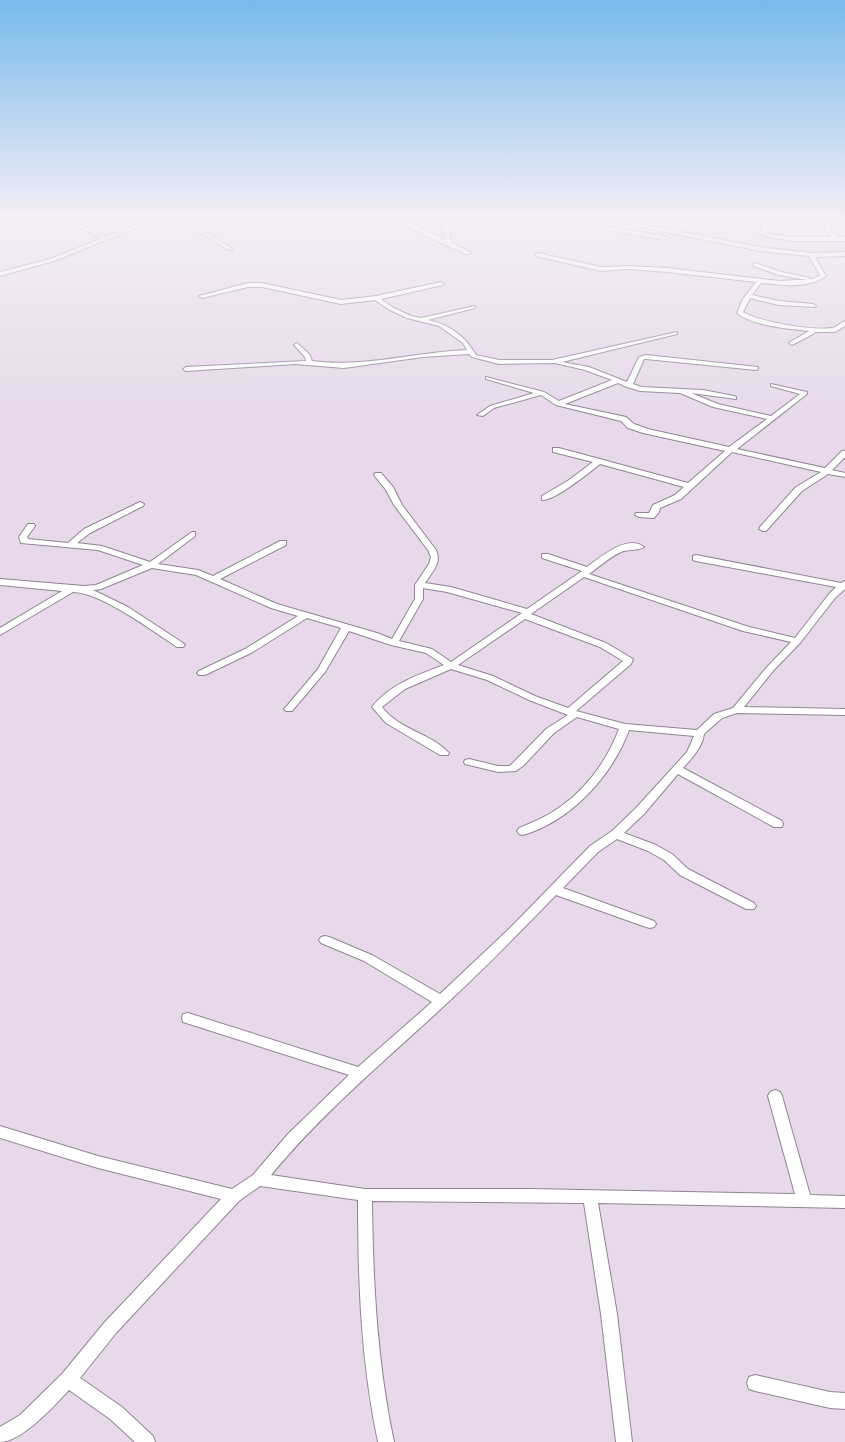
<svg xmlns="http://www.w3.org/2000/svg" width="845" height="1442" font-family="'IBM Plex Sans',sans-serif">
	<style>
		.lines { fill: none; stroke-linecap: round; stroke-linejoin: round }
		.street-casing { stroke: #908493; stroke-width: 2 }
		.street { fill: #fff; fill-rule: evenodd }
	</style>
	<rect width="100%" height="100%" fill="#e7d9ea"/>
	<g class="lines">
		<!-- street casing -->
		<g class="street-casing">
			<path id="street" d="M36,216L74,221L106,237L158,216H165L54,261L0,276V272L50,259L102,238L71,223L36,220L0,228V224Z
				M174,216H180L233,249L228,250Z
				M378,216H394L446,240L441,222L431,216H438L446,221L452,243L472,253L467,254L448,246L387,217L335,230L332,228Z
				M586,216H598L760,247L811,253L845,252V256L815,257L826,276C809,289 782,285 761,283L752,295L779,301L813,304L816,306L815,307L779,305L750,298L743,312C760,322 813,331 831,328C837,328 840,323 845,321V326L835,332H815L813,334L792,345L789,343L790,342L809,331C789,329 752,326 737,313L743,299L756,282L667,272L627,269L601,271L536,256V254L538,253L601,267L627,266L667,268L780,281L813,279L820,275L809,256L760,251Z
				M767,216H772L767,234L794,237H832L825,228L823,218L828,217L831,230L838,237H845V241H794L763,236L760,233Z
				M611,227L664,236L667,238L664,240L609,230V228Z
				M755,263L782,272L810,278L807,280L779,275L753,266V264Z
				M441,282L444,284L443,285L381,299L392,307L411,316L421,318L475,306V308L428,320C450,325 464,335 476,355L499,360H552L677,332V334L562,362L589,367L627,382L639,357L646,355L758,367V369L756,370L646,359H644L633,384L641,387L703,390L734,396L736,397V399L691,393L718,404L771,416L800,394L771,386V384L807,392V394L737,449L825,468L842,451H845V457L832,470L845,473V477L828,474L802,491L766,531H763L759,529L760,527L796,487L821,472L732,452L681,499L660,508L659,512L654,518L639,517L635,515L636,513H649L653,505L675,495L684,487L600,464C589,473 554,501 542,500V496L569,480L593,462L553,452V448H559L688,483L725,451L643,433L628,428L621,421L556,405L541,395L494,408L483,416L477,415L490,406L534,393L486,379V377L544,392L559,401L612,380L585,370L555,363L499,364L472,357L469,354L423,357L344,368L295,364L186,371L183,369L186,367L306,361L305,357L294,345L297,343L310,355L312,361C364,368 415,352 467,350L463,343L439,326L407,318L388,309L375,300L341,304L262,287H248L202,298L199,296L248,283H262L341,300L376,296ZM618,383L627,387L640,391L680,393L713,407L767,419L729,447L648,429L634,424L626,417L565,404Z
				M375,473H381L393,487L402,505L436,550C442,563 432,572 425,583L451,587L527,609L582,571L542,558V554H548L587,567C601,557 627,534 644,547C638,551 628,549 621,552C610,557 599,567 589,574L749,627L795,638L829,594L836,587L696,561L693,560V556L696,555L841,583L845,581V589L835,598L800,643L773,671L744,707L845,709V715L737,713L722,718L704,734C702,748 692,758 683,768L782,821L783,824L782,827H774L678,774L644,814L624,833L656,845L672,854L688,869L754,903L756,906L754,909H746L680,875L664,860L648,851L617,839L598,852L563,888L654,921L656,924L654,927L650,928L646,927L556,895C520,932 484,969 445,1005C386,1060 323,1112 271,1175L365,1189H530L795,1194L768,1096L770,1092L775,1090L780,1092L782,1096L810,1195L845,1196V1208L598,1203L617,1314L632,1442H616L601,1314L584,1203L372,1201C373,1283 377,1362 394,1442H378C361,1362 358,1282 358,1200L260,1186L239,1201L116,1333L80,1378L122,1407L153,1436L155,1442H135L110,1419L69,1390C54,1406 22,1442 0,1442V1427L20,1415L62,1374L104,1323L221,1199L98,1168L0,1138V1126L98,1156L232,1189L253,1175L288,1134L349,1075L183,1022L182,1018L183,1014L188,1013L358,1067L432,1002L364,961L321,943L319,940L321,937L325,936L329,937L372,955L440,994L510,928L590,846L612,831L636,808L687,752L694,736L629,730C612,776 571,821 523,835L519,834L517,831L519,828C530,823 541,819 551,813C583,794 606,763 619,729L577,717L554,733L524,765L516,771L498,772L465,764L464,762L465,760L469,759L498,766H510L546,729L568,715L529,700L487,680L451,669L405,689L382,707C399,730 431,733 449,753L448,755H440L386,723L372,707C390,684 418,675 444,665L426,653L391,645L349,631L325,672L292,711H286L284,709L286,707L318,669L341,628L307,618L251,653L205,675H199L197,673L199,671L245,649L298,616L271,608L196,575L152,568L101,589L93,590L128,607L183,643L185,645L183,647H177C153,631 100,592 73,592L0,635V628L62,591L0,585V579L84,586L96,585L143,565L98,550L21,543L19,537L28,524H34L35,526L27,537L28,539L68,543L84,529L140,502L144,504L143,506L90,533L77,543L102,546L150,562L192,532H195V536L158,564L198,570L213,576L280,541H286V545L220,579L277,604L377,633L392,639L415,599V585L429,564L431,557L428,550L394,505L386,490L374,475ZM584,577L743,631L791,642L767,667L733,708L714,714L697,730L625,724L580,712L576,711L631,664L633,659L606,643L531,614ZM423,588L447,592L522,613L451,662L432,649L399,641L423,599ZM525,619L600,647L623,661L568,708L535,696L493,676L458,665Z
				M755,1375L830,1392L845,1393V1409L830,1408L755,1391L749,1389L747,1383L749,1377Z"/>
		</g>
		<!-- street -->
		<use href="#street" class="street"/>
	</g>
	<!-- sky -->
	<linearGradient id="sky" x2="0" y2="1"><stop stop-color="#77baec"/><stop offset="0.52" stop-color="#f4eef6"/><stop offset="1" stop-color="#f4eef6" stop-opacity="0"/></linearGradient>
	<rect width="845" height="418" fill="url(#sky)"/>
</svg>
